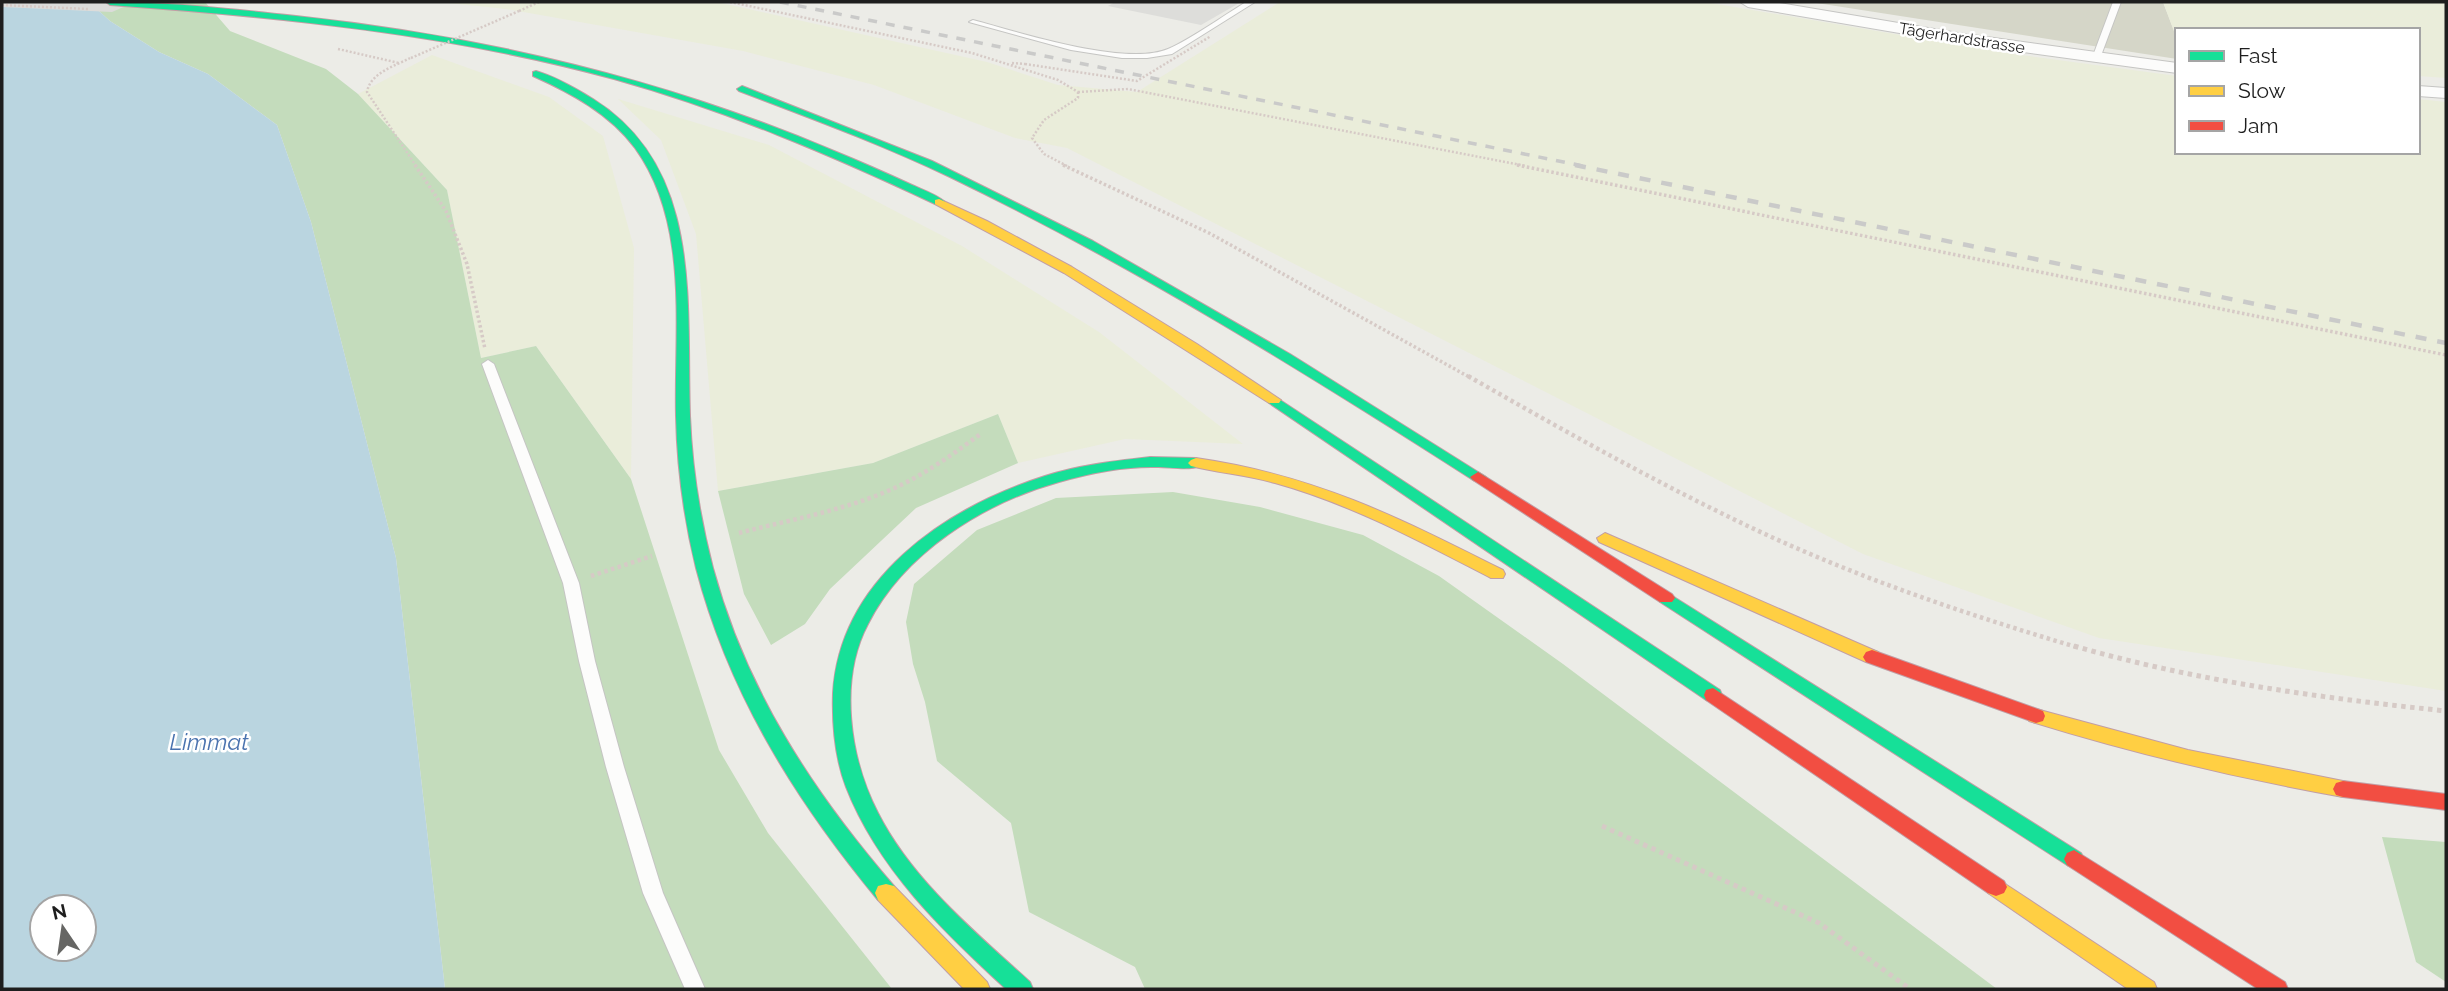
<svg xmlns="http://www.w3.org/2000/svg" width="2448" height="991" font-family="Raleway,sans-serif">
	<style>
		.construction { fill: #d5d6c8 }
		.farmland { fill: #eaedda }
		.forest { fill: #c4dcbc }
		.parking { fill: #ddddda }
		.water { fill: #bad5e0; fill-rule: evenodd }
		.pier { fill: #dcdcda }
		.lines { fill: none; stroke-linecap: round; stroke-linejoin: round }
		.lane-casing { stroke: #c5c5c3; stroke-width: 2 }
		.street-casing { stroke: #c5c5c3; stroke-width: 2 }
		.fast-casing { stroke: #c29ea5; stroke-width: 2 }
		.slow-casing { stroke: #c29ea5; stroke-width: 2 }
		.jam-casing { stroke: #c29ea5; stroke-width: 2 }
		.path-far3 { stroke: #d6cac6; stroke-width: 2.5; stroke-dasharray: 2 2; stroke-linecap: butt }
		.path-far2 { stroke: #d6cac6; stroke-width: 3.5; stroke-dasharray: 2.5 2.5; stroke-linecap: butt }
		.path-far1 { stroke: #d6cac6; stroke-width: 4.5; stroke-dasharray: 3.5 3.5; stroke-linecap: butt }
		.path { stroke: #d6cac6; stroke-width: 5; stroke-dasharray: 4.5 4.5; stroke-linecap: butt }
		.lane { fill: #fcfcfb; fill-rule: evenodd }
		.street { fill: #fcfcfb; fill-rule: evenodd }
		.fast { fill: #16e098; fill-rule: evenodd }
		.slow { fill: #ffcf43; fill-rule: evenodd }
		.jam { fill: #f24e42; fill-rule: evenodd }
		.rail-far1 { stroke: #cacac9; stroke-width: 3.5; stroke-dasharray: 9 9; stroke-linecap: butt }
		.rail { stroke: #cacac9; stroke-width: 4.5; stroke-dasharray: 11 11; stroke-linecap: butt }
		.path-bridge { stroke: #d6cac6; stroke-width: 2.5; stroke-dasharray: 2 2; stroke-linecap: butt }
		.labels { text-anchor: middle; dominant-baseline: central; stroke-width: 5; stroke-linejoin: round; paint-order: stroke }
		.far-street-label { font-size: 16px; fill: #1e1e1e; stroke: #fff }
		.near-water-label { font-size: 23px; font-style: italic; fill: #4a73af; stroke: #fff }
	</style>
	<rect width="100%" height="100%" fill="#ecece7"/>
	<!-- construction -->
	<path class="construction" d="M1810,2H2163L2177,39V59Z"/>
	<!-- farmland -->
	<path class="farmland" d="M439,2H717L987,62L1058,85L1137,92L1280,2H1705L2013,54L2177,76V152H2418V99L2446,102V691L2099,638L1863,554L1067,148L1015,138L874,85L743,51L506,9Z
		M2163,2H2446V78L2418,76V30H2177V39Z
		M432,55L549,97L603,136L634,248L631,479L536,346L481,358L447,190L358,94Z
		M618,99L769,145L962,246L1099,332L1243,444L1125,439L1018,463L998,414L873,463L718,491L696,234L661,140Z"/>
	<!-- forest -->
	<path class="forest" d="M89,2H205L230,31L326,69L358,94L447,190L481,358L536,346L631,479L719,750L768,833L892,989H445L396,558L311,222L277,125L208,74L159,52L110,21Z
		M998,414L1018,463L916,508L830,589L805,624L771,645L744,594L718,491L873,463Z
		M1173,492L1260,507L1363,535L1439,576L1563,664L1997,989H1145L1135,967L1029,912L1011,823L937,761L925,702L913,664L906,622L914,584L977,530L1056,498Z
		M2382,837L2446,842V982L2416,962Z"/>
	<!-- parking -->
	<path class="parking" d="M1115,2H1241L1201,25L1108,6Z"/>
	<!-- water -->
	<path class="water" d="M2,2H89L110,21L159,52L208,74L277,125L311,222L396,558L445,989H2ZM42,907H84V949H42Z"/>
	<!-- pier -->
	<path class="pier" d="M2,2H135L112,12L2,7Z"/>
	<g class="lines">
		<!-- lane casing -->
		<g class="lane-casing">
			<path id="lane" d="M1246,2H1255L1172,54L1147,58H1122L1071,50L969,22L973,20C1018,32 1125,67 1168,49C1191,39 1223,16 1246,2Z
				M2113,2H2121L2102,53L2103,58L2096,60L2094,53Z
				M488,360L494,364L579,583L595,661L624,767L663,893L705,989H685L643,893L606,767L579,661L563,583L482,364Z"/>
		</g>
		<!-- street casing -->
		<g class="street-casing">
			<path id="street" d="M1740,2H1774L1958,33L2177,63V73L1958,43L1748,7Z
				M2418,86L2446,88V98L2418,96Z"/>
		</g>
		<!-- fast casing -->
		<g class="fast-casing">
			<path id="fast" d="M106,2C170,2 233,9 296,16C482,36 662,78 834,151C861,162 886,173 912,185C923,190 936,194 945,202L935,204C831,155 725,110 614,79C449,34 280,17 110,5Z
				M536,71C556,77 575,88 593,99C704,168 686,304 690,416C692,467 700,518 713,568C746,690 812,791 894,886L897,893L894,900L886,902L878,900C796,801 729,694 696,568C684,519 677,467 676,416C674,329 690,224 635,148C610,114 571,93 533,76V72Z
				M742,86L932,161L1093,241L1290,354L1486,477L1478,482L1473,480C1303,371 1132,265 950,177C881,144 810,118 739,91L737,89Z
				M1274,396L1720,690L1722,695L1720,700L1713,702L1706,700L1269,403L1267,400L1269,397Z
				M1150,457L1196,458L1204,463C1195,472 1171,467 1158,467C1125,466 1090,473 1059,482C983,503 904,553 868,624C838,680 850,759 878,813C912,880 975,932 1030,982L1033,989H1006C943,931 878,869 846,787C835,758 832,725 833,693C840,579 945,508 1045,476C1079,465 1115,461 1150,457Z
				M1666,592L2081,853L2084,859L2081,865L2074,868L2067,865L1660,602L1657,598L1660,594Z"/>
		</g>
		<!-- slow casing -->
		<g class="slow-casing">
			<path id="slow" d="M939,199L987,221L1072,267L1197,344L1281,400L1279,403H1269L1064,273L935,204V200Z
				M1196,458C1314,475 1398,517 1503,570L1505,574L1503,578H1491C1421,542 1351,504 1275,483C1247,475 1218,473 1191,466L1188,463L1191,460Z
				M1605,533L1878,652L1881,657L1878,662H1866L1599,542L1597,538Z
				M2036,709L2188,750L2343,781L2350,783L2353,789L2350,795L2343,797C2237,778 2132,753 2029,721L2027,716L2029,711Z
				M1996,878L2154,982L2157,989H2128L1988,893L1985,887L1988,881Z
				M886,884L894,886L987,982L990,989H964L878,900L875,893L878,886Z"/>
		</g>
		<!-- jam casing -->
		<g class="jam-casing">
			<path id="jam" d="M1478,472L1672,594L1675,598L1672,602H1660L1473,480L1470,477Z
				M1872,650L2043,711L2045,716L2043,721L2036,723L1866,662L1863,657L1866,652Z
				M1713,688L2004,881L2007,887L2004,893L1996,896L1988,893L1706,700L1704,695L1706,690Z
				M2343,781L2446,794V810L2343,797L2336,795L2333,789L2336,783Z
				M2074,850L2285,982L2288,989H2258L2067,865L2064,859L2067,853Z"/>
		</g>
		<!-- path-far3 -->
		<path class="path-far3" d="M730,2L972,53L1058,80L1078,92
			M2,5L88,9
			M519,11L539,2
			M338,49L399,63
			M410,58C395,66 370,73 367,92L416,166
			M1012,63L1025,64
			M1078,92L1128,89L1526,166
			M1067,166L1044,154L1032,138L1044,120L1078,98V92"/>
		<!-- path-far2 -->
		<path class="path-far2" d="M415,165L446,211L467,264L485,349
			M1063,165L1209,233L1471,378
			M1517,165L2446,355"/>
		<!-- path-far1 -->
		<path class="path-far1" d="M1468,376C1561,429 1655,482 1752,528C1858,578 1968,615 2080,648
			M739,533C789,520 842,511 890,490C923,476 953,454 982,433
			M591,576L652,556"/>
		<!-- path -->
		<path class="path" d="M2074,646C2196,681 2321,698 2446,711
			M1602,826L1819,923L1910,989"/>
		<!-- lane -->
		<use href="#lane" class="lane"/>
		<!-- street -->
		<use href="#street" class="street"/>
		<!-- fast -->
		<use href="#fast" class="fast"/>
		<!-- slow -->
		<use href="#slow" class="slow"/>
		<!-- jam -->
		<use href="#jam" class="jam"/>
		<!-- rail-far1 -->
		<path class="rail-far1" d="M780,2L1583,166"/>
		<!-- rail -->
		<path class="rail" d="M1575,165L2446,343"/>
		<!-- path-bridge -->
		<path class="path-bridge" d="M411,58L519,11
			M1025,64L1137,81L1211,36"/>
	</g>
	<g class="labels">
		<!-- far-street labels -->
		<g class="far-street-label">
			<text transform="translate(1962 38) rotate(9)">Tägerhardstrasse</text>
		</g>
		<!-- near-water labels -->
		<g class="near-water-label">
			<text x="209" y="741">Limmat</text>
		</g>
	</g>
	<!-- border -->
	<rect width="2448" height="991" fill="none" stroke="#1e1e1e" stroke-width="7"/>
	<!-- legend -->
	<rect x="2175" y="28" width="245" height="126" fill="#ffffff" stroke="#a5a5a5" stroke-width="2"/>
	<rect x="2189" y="51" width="35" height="10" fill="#16e098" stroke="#a5a5a5" stroke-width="2"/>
	<text x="2238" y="63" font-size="21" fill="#1e1e1e">Fast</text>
	<rect x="2189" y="86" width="35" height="10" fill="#ffcf43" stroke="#a5a5a5" stroke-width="2"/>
	<text x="2238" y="98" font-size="21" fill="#1e1e1e">Slow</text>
	<rect x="2189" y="121" width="35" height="10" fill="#f24e42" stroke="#a5a5a5" stroke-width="2"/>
	<text x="2238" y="133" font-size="21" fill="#1e1e1e">Jam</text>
	<!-- north arrow -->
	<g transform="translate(63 928) rotate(347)"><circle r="33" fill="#ffffff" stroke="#a5a5a5" stroke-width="2"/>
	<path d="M0-5L12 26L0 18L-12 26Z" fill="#666664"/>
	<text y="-10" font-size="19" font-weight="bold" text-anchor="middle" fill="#1e1e1e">N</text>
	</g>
</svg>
